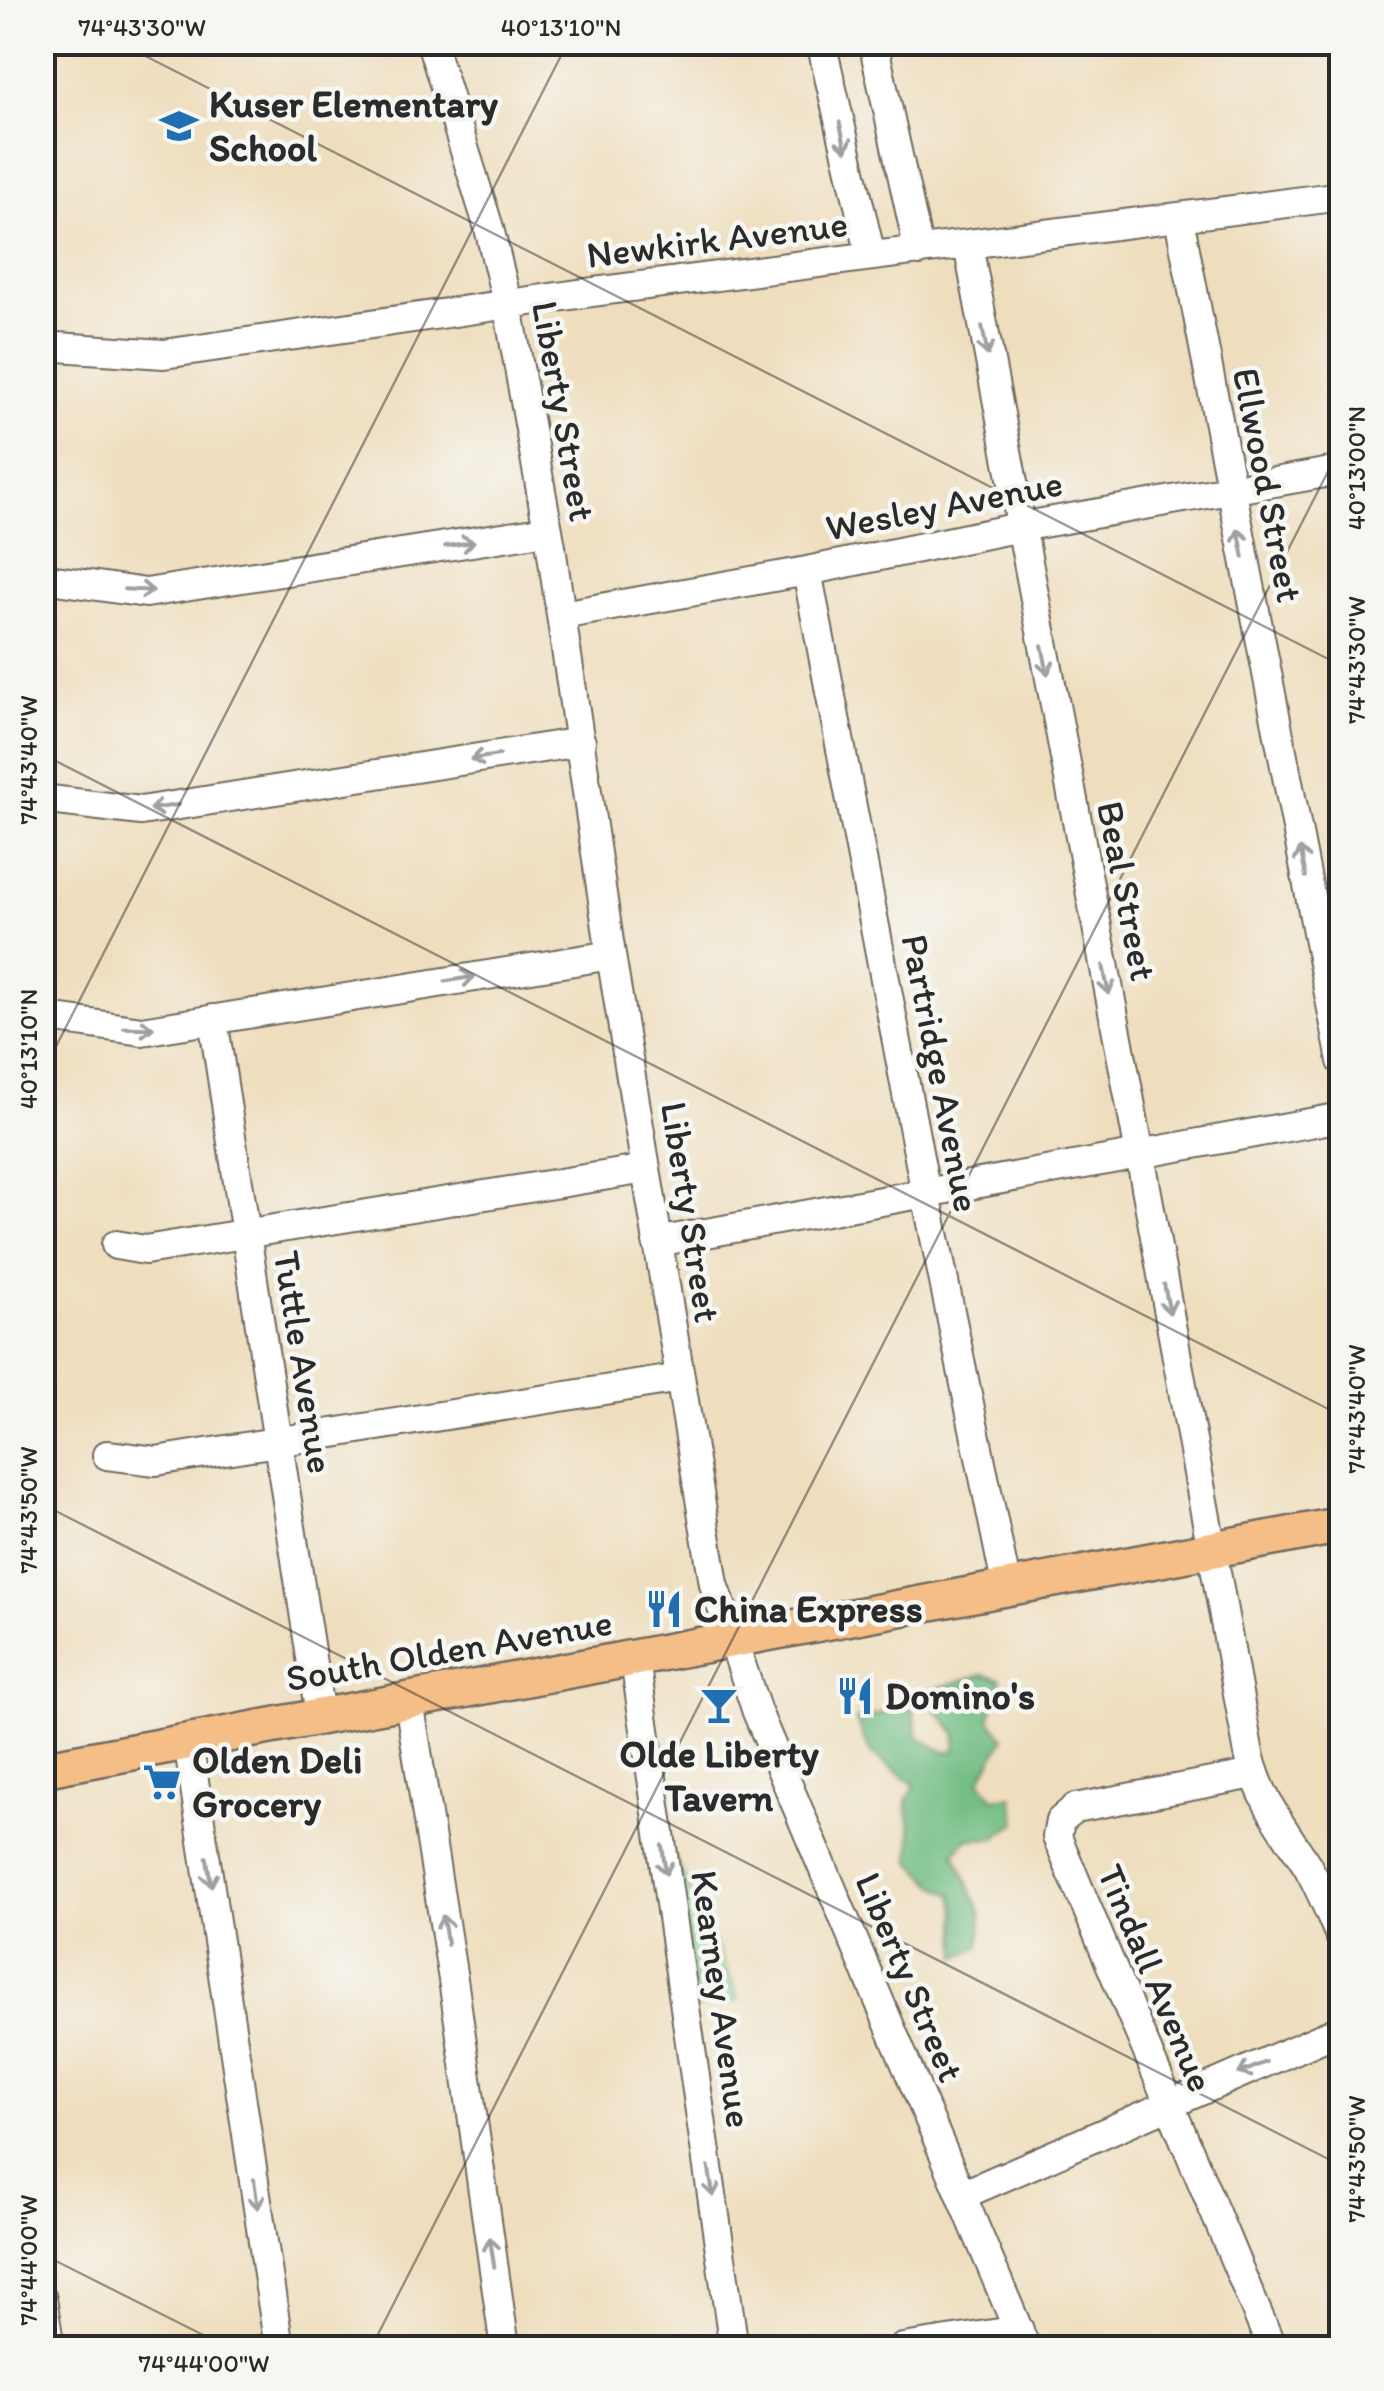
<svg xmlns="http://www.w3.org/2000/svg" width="1384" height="2391" font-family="Itim,sans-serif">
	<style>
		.green { fill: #91e09e; stroke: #5e8664; stroke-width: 2.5 }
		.forest { fill: #74be85; stroke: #507458; stroke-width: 2.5 }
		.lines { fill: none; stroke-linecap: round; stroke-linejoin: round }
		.minor-casing { stroke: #706a5e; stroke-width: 32 }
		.major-casing { stroke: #706a5e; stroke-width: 40 }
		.minor { stroke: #fff; stroke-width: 28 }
		.major { stroke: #f6be87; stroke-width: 35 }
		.oneway { stroke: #a0a0a0 }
		.ticks { fill: none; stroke: #2b2b2b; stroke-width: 2.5; stroke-opacity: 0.45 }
		.labels { text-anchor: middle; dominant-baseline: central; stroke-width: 9; stroke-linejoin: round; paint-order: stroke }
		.poi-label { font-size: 38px; font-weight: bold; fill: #2b2b2b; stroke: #f6f6f2; text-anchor: start }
		.street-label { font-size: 38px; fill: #2b2b2b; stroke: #f6f6f2 }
		.neatline { fill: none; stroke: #2b2b2b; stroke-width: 4 }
		.ticks-label { font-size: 25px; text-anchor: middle; fill: #2b2b2b }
	</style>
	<rect width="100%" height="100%" fill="#f6f6f2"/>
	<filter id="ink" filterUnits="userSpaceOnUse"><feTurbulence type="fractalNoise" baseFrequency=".01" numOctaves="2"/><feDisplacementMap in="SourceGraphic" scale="20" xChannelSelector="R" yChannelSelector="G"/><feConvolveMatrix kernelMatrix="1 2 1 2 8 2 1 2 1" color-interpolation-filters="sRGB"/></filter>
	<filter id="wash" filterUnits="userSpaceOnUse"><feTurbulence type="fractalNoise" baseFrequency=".0048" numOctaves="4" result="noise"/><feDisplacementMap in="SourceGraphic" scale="40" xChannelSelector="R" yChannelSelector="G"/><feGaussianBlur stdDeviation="2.25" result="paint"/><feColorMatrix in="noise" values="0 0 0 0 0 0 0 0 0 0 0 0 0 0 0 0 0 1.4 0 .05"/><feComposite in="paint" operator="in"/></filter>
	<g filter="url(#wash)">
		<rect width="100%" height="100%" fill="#efdebe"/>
		<!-- green -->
		<path class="green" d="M674,1854L739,2000L698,2006Z"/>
		<!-- forest -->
		<path class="forest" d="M983,1674L1001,1679L1000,1692L989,1718L1004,1738L980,1780L993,1798L1012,1796L1017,1822L995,1838L967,1839L955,1853L982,1915L980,1946L958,1957L957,1911L953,1894L935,1885L911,1861L912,1834L907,1802L915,1785L871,1753L856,1720L896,1709H913L918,1737L943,1751H955L956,1733L926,1698L934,1689Z"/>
	</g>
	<g filter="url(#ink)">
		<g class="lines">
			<!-- minor casing -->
			<g class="minor-casing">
				<path id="minor" d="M431,42L489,228L508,306L551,547L611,955L714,1584L757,1712L1026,2348
					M821,42L871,256
					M873,42L919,251
					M1179,218L1342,1061
					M968,245L1140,1154L1249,1754C1261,1802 1283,1827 1308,1867C1321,1890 1331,1916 1342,1940
					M42,346L164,354L585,293L1342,196
					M807,571L926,1194L1007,1589
					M42,578L146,593L548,530
					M562,615L807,571L1020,527L1342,470
					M42,799L141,811L581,742
					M42,1017L142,1031L611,955
					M213,1019L320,1716
					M657,1242L1342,1117
					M116,1245L145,1250L646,1169
					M107,1455L156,1461L680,1378
					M635,1660L734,2348
					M409,1701L454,1986L505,2348
					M188,1741L279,2348
					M1254,1774L1075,1808L1060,1821L1057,1837L1272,2348
					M962,2195L1342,2029
					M42,2299L50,2348
					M903,2348L1019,2330"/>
			</g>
			<!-- major casing -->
			<g class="major-casing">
				<path id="major" d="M42,1769L1342,1525"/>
			</g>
			<!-- minor -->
			<use href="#minor" class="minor"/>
			<!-- major -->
			<use href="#major" class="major"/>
		</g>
		<!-- one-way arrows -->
		<defs><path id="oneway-shaft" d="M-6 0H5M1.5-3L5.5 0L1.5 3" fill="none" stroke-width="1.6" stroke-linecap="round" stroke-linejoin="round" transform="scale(2.5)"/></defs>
		<g class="oneway">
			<use href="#oneway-shaft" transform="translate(843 137) rotate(77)"/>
			<use href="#oneway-shaft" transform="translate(985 341) rotate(79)"/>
			<use href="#oneway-shaft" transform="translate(1241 543) rotate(-101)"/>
			<use href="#oneway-shaft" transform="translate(460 544) rotate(-9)"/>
			<use href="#oneway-shaft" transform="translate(139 590) rotate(3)"/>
			<use href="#oneway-shaft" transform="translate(1045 660) rotate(79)"/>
			<use href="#oneway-shaft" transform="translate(485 757) rotate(171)"/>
			<use href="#oneway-shaft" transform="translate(164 807) rotate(171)"/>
			<use href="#oneway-shaft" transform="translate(1303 862) rotate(-101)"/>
			<use href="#oneway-shaft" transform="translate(460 979) rotate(-9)"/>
			<use href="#oneway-shaft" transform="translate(1106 980) rotate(79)"/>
			<use href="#oneway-shaft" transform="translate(139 1028) rotate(1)"/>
			<use href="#oneway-shaft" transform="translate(1167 1299) rotate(79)"/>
			<use href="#oneway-shaft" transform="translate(664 1860) rotate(82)"/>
			<use href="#oneway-shaft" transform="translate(209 1872) rotate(81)"/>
			<use href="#oneway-shaft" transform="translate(445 1930) rotate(-99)"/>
			<use href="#oneway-shaft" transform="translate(1252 2068) rotate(157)"/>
			<use href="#oneway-shaft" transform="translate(711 2182) rotate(81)"/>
			<use href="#oneway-shaft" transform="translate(256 2194) rotate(82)"/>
			<use href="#oneway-shaft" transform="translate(492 2252) rotate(-99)"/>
		</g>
	</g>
	<!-- ticks -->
	<path class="ticks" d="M118,42L1342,666M42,754L1342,1416M42,1074L568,42M42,1504L1342,2166M42,2254L229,2348M371,2348L1342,444"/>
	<!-- icons -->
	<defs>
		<g id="school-bare" transform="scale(3)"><path d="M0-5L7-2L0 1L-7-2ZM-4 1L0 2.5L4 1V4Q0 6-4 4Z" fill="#1f6fb2" stroke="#f6f6f2" stroke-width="2.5" paint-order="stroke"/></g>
		<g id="restaurant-bare" transform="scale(3)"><path d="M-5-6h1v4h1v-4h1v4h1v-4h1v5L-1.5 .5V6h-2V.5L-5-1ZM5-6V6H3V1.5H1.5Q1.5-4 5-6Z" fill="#1f6fb2" stroke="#f6f6f2" stroke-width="2.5" paint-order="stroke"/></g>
		<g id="bar-bare" transform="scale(3)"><path d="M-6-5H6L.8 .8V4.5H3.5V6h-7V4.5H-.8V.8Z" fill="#1f6fb2" stroke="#f6f6f2" stroke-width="2.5" paint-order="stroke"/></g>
		<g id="supermarket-bare" transform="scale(3)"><path d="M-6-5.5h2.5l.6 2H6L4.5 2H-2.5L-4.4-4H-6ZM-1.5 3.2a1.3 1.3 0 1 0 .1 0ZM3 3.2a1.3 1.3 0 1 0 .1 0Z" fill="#1f6fb2" stroke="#f6f6f2" stroke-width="2.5" paint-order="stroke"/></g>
	</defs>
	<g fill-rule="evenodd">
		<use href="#school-bare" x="179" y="126"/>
		<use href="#restaurant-bare" x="664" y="1609"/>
		<use href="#restaurant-bare" x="855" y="1696"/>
		<use href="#bar-bare" x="719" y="1705"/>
		<use href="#supermarket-bare" x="162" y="1782"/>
	</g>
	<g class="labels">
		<!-- poi labels -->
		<g class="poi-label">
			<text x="209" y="104">Kuser Elementary<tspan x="209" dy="44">School</tspan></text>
			<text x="694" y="1609">China Express</text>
			<text x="885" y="1696">Domino's</text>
			<text x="719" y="1754" text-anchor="middle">Olde Liberty<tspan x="719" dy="44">Tavern</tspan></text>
			<text x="192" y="1760">Olden Deli<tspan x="192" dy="44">Grocery</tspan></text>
		</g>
		<!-- street labels -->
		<g class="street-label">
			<text transform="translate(717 239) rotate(-7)">Newkirk Avenue</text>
			<text transform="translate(564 411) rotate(80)">Liberty Street</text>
			<text transform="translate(1268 485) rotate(79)">Ellwood Street</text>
			<text transform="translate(944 505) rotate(-11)">Wesley Avenue</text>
			<text transform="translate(1127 891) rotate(79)">Beal Street</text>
			<text transform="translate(941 1073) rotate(79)">Partridge Avenue</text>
			<text transform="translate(691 1212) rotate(81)">Liberty Street</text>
			<text transform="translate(304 1362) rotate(81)">Tuttle Avenue</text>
			<text transform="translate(449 1650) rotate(-10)">South Olden Avenue</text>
			<text transform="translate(910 1977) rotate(67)">Liberty Street</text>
			<text transform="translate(1156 1978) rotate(67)">Tindall Avenue</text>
			<text transform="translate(722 1999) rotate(82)">Kearney Avenue</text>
		</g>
	</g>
	<!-- margin -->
	<rect width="1384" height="2391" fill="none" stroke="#f6f6f2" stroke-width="110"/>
	<rect x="55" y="55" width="1274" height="2281" class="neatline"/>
	<g class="ticks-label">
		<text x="142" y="36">74°43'30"W</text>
		<text x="561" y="36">40°13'10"N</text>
		<text transform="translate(1356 468) rotate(-90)" y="9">40°13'00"N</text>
		<text transform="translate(1356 660) rotate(-90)" y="9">74°43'30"W</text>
		<text transform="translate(28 760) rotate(-90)" y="9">74°43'40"W</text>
		<text transform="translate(28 1049) rotate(-90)" y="9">40°13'10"N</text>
		<text transform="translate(1356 1409) rotate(-90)" y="9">74°43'40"W</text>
		<text transform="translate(28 1510) rotate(-90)" y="9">74°43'50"W</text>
		<text transform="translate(1356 2159) rotate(-90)" y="9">74°43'50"W</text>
		<text transform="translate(28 2260) rotate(-90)" y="9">74°44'00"W</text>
		<text x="204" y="2372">74°44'00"W</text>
	</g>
</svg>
